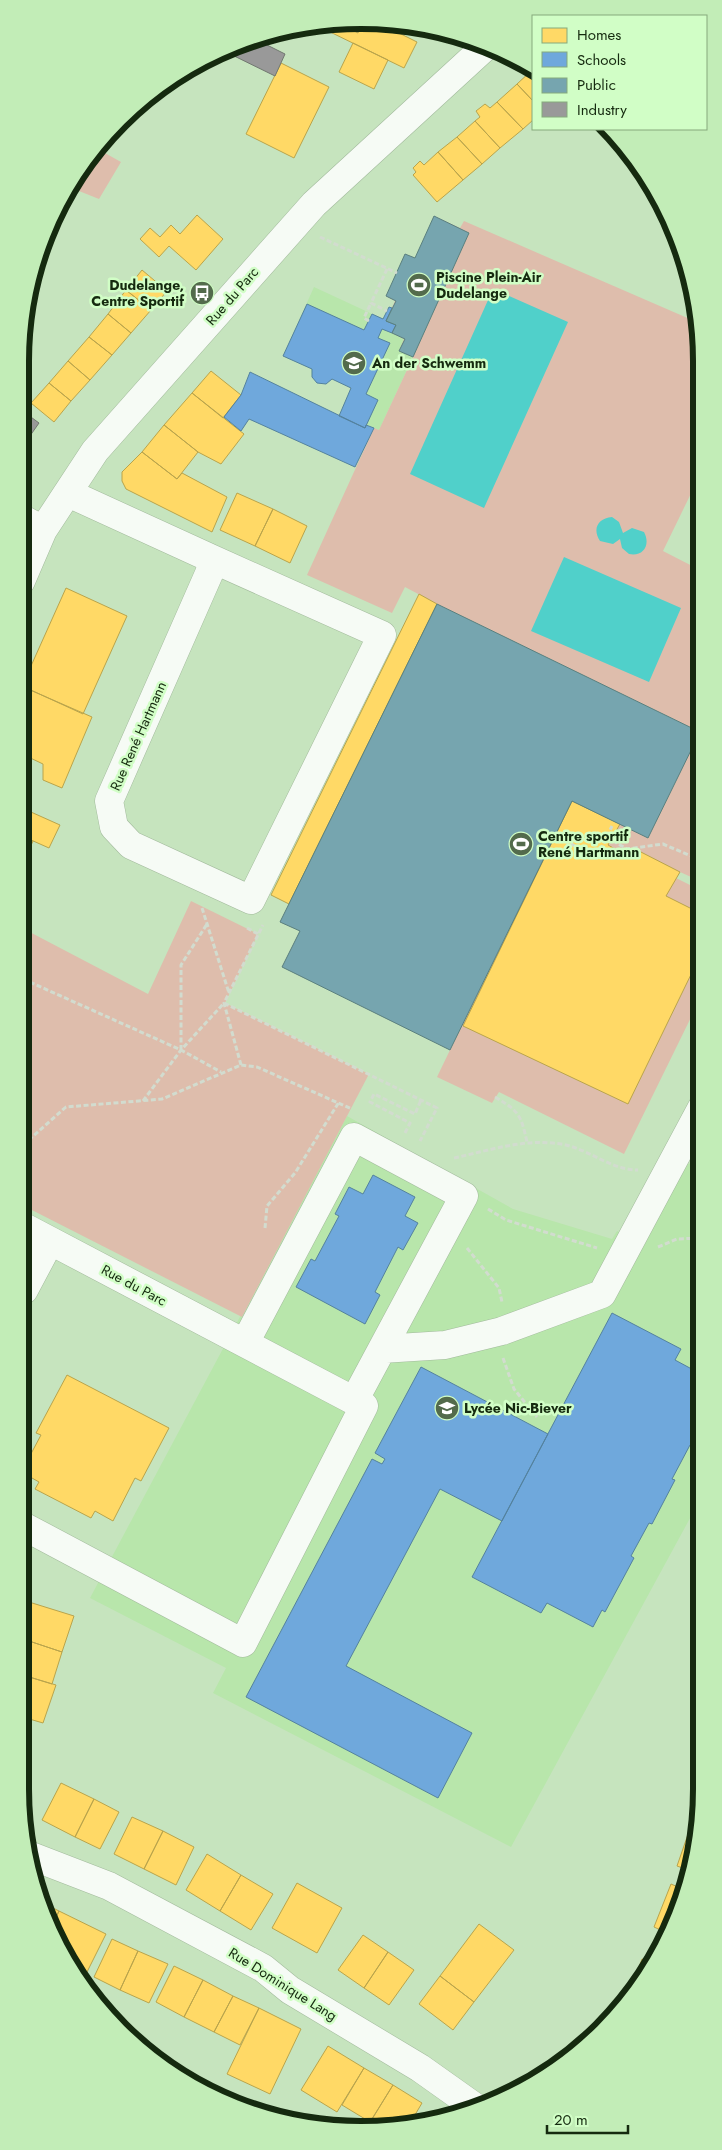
<svg xmlns="http://www.w3.org/2000/svg" width="722" height="2150" font-family="Jost,sans-serif">
	<style>
		.built { fill: #b8e6ab }
		.green { fill: #debdac }
		.water { fill: #50d0ca }
		.homes { fill: #ffd966; stroke: #b9a44c }
		.schools { fill: #6fa8dc; stroke: #54829e }
		.public { fill: #76a5af; stroke: #59807f }
		.industry { fill: #999; stroke: #717870 }
		.lines { fill: none; stroke-linecap: round; stroke-linejoin: round }
		.minor-casing { stroke: #a2ba9c; stroke-width: 29 }
		.path { stroke: #d2dccf; stroke-width: 3; stroke-dasharray: 5 2.5; stroke-linecap: butt }
		.minor { stroke: #f6fbf5; stroke-width: 28 }
		.labels { text-anchor: middle; dominant-baseline: central; stroke-width: 5; stroke-linejoin: round; paint-order: stroke }
		.poi-label { font-size: 14px; font-weight: bold; fill: #152a0f; stroke: #d1fec6; text-anchor: start }
		.street-label { font-size: 14px; fill: #152a0f; stroke: #d1fec6 }
		.rim { fill: none; stroke: #152a0f; stroke-width: 6 }
	</style>
	<rect width="100%" height="100%" fill="#c6e4be"/>
	<!-- built -->
	<path class="built" d="M314,287L383,319L389,307L392,308L387,320L405,339L413,357L379,430L367,425L365,428L339,416L351,388L332,379L326,384L317,383L312,377L311,369L283,356Z
		M347,1116L513,1209L612,1239L617,1231L645,1244L686,1165L696,1161L701,1151V1498L511,1847L213,1693L226,1668L90,1598Z"/>
	<!-- green -->
	<path class="green" d="M96,148L121,162L99,199L69,187Z
		M434,216L460,228L464,221L699,323V477L663,551L700,570V881L680,872L676,878L700,890V999L624,1154L499,1092L492,1103L437,1077L450,1050L282,967L300,931L280,922L437,604L405,587L392,613L307,575L374,428L379,430L413,357L399,351L404,339L392,333L395,325L386,321L395,301L386,296L405,254L415,258Z
		M191,901L258,934L225,1003L369,1074L242,1317L24,1206L22,928L148,994Z"/>
	<!-- water -->
	<path class="water" d="M493,289L568,322L484,508L410,474Z
		M612,517L619,522L623,533L632,528L644,532C651,545 643,557 629,554L622,548L620,539L613,544L600,541C592,529 598,518 612,517Z
		M564,557L681,608L649,682L531,631Z"/>
	<!-- homes -->
	<path class="homes" d="M375,21L417,42L404,68L324,29L327,23L337,22L358,33L360,27L354,25L356,22Z
		M353,43L388,60L374,89L339,72Z
		M281,63L329,87L294,158L246,134Z
		M530,65L533,67V101L517,84L530,72L526,69Z
		M517,84L533,101V120L523,129L497,102Z
		M164,85L157,99L149,95Z
		M497,102L523,129L500,148L475,121L480,117L476,111L485,104L490,108Z
		M475,121L500,148L482,164L457,137Z
		M457,137L482,164L463,180L438,152Z
		M438,152L463,180L437,202L413,175L416,172L413,168L420,161L424,165Z
		M197,215L223,239L196,270L169,246L159,257L140,239L150,228L160,237L171,225L180,234Z
		M142,270L167,291L151,310L126,290Z
		M126,290L151,310L131,333L108,314Z
		M108,314L131,333L112,355L89,337Z
		M89,337L112,355L90,380L68,361Z
		M68,361L90,380L71,401L49,383Z
		M211,371L241,395L223,418L192,393Z
		M49,383L71,401L54,422L31,403Z
		M192,393L244,434L221,464L198,452L164,425Z
		M164,425L198,452L177,479L142,452Z
		M142,452L177,479L182,473L227,497L212,532L126,489L122,481V472Z
		M237,493L273,509L255,546L220,530Z
		M273,509L307,526L290,563L255,546Z
		M66,588L127,616L83,714L22,686Z
		M419,594L437,604L289,904L271,895Z
		M21,686L92,717L62,788L43,780V764L22,754Z
		M22,754L26,756L22,767Z
		M572,801L620,824L608,845L633,859L637,850L680,872L666,896L700,913V956L628,1104L463,1026Z
		M22,808L60,825L49,848L22,836Z
		M22,836L33,841L28,852L22,849Z
		M22,849L28,852L22,864Z
		M67,1375L169,1428L141,1481L135,1478L113,1521L95,1511L91,1518L35,1489L39,1482L25,1474V1465L41,1435L36,1433Z
		M29,1602L74,1616L62,1652L26,1640L25,1612Z
		M26,1640L62,1652L52,1684L26,1676Z
		M26,1676L56,1685L43,1723L26,1718Z
		M61,1783L94,1799L75,1837L42,1820Z
		M94,1799L119,1812L100,1849L75,1837Z
		M696,1813L699,1814L695,1843L686,1840Z
		M132,1817L163,1831L144,1869L114,1854Z
		M163,1831L194,1847L176,1885L144,1869Z
		M686,1840L695,1843L691,1871L677,1866Z
		M207,1854L241,1875L220,1911L186,1890Z
		M241,1875L273,1894L251,1930L220,1911Z
		M297,1883L342,1908L317,1953L272,1928Z
		M671,1884L685,1890L665,1932L654,1927Z
		M41,1902L59,1911L51,1928L46,1919Z
		M59,1911L106,1934L83,1980L51,1928Z
		M479,1924L514,1950L474,2002L440,1976Z
		M363,1935L388,1952L364,1988L338,1970Z
		M112,1939L138,1951L120,1990L94,1977Z
		M138,1951L168,1964L149,2003L120,1990Z
		M388,1952L414,1970L389,2005L364,1988Z
		M642,1959L652,1962L644,1979L632,1993L630,1992Z
		M174,1966L203,1980L184,2017L156,2002Z
		M440,1976L474,2002L453,2030L419,2004Z
		M203,1980L233,1996L214,2032L184,2017Z
		M233,1996L259,2008L240,2045L214,2032Z
		M259,2008L301,2029L270,2094L227,2074Z
		M328,2046L364,2068L337,2112L301,2090Z
		M364,2068L393,2085L370,2122L342,2105Z
		M393,2085L422,2103L409,2125L384,2129H366Z"/>
	<!-- schools -->
	<path class="schools" d="M307,304L364,330L372,314L383,319L389,307L392,308L386,321L396,325L392,333L382,329L378,338L390,343L366,394L378,400L365,428L339,416L351,388L332,379L326,384L317,383L312,377V369L283,356Z
		M250,372L365,428L366,425L374,428L355,467L249,419L241,431L224,417L241,395Z
		M373,1175L415,1197L405,1216L418,1223L403,1250L398,1247L375,1292L380,1295L365,1324L296,1287L311,1259L315,1261L339,1216L335,1214L349,1187L363,1194Z
		M612,1313L681,1349L675,1360L701,1374V1430L693,1447L690,1445L672,1479L675,1480L652,1524L649,1523L631,1556L634,1558L605,1612L602,1610L593,1627L547,1603L541,1613L472,1577Z
		M421,1367L548,1434L502,1521L440,1489L346,1666L472,1733L438,1798L246,1697L372,1459L382,1464L385,1459L375,1453Z"/>
	<!-- public -->
	<path class="public" d="M434,216L469,233L413,357L399,351L405,339L392,333L396,325L386,321L396,301L386,296L405,254L415,258Z
		M437,604L700,732L648,838L572,801L450,1050L282,967L300,931L280,922Z"/>
	<!-- industry -->
	<path class="industry" d="M338,22H355L352,28Z
		M253,38L285,54L275,76L224,51Z
		M20,409L39,423L25,443L20,440Z"/>
	<g class="lines">
		<!-- minor casing -->
		<g class="minor-casing">
			<path id="minor" d="M68,493L208,557
				M21,518L43,530
				M208,557L382,635L251,900L131,845L114,827L109,801L211,569Z
				M21,581L43,530L95,451L314,204L485,47
				M24,1227L364,1406L243,1643L25,1527
				M24,1290L50,1241
				M245,1343L354,1137L464,1196L354,1401
				M382,1349L445,1345L502,1331L602,1294L701,1109
				M26,1854L109,1886L263,1968L290,1990L420,2068L475,2107"/>
		</g>
		<!-- path -->
		<path class="path" d="M63,197L72,202
			M320,237L397,273
			M387,269L371,303L387,311
			M369,321L364,318L371,303
			M557,837L597,857L612,826
			M606,837L627,849L663,844L700,860
			M202,908L229,993
			M247,928L258,934
			M23,979L181,1050L221,1072
			M181,1050V965L207,924
			M241,1065L224,1003L263,925
			M495,1097C519,1111 521,1115 527,1142
			M143,1101L181,1050L224,1003L437,1108L420,1141
			M405,1133L410,1123L370,1102L374,1094L415,1114L421,1100
			M23,1145L66,1107L162,1099L241,1065L257,1067L352,1109
			M454,1158C491,1150 528,1137 566,1145C591,1151 612,1170 638,1170
			M488,1209L506,1220L597,1248
			M265,1228L267,1206L295,1173L339,1102
			M658,1247L677,1239L701,1238
			M467,1248L499,1288L502,1302
			M503,1358L514,1389L537,1417"/>
		<!-- minor -->
		<use href="#minor" class="minor"/>
	</g>
	<!-- icons -->
	<defs>
		<g id="stadium-disc" transform="scale(1.25)"><circle r="9.5" fill="#536b4c" stroke="#d1fec6"/><path d="M0-5a6.5 5 0 1 0 0 10a6.5 5 0 1 0 0-10ZM-3.5-1.8h7v3.6h-7Z" fill="#fff"/></g>
		<g id="bus-disc" transform="scale(1.25)"><circle r="9.5" fill="#536b4c" stroke="#d1fec6"/><path d="M-5-6H5V4H4V6H2V4H-2V6H-4V4H-5ZM-3.5-4V0h7V-4ZM-3.5 1.2v1.5H-2V1.2ZM2 1.2v1.5H3.5V1.2Z" fill="#fff"/></g>
		<g id="school-disc" transform="scale(1.25)"><circle r="9.5" fill="#536b4c" stroke="#d1fec6"/><path d="M0-5L7-2L0 1L-7-2ZM-4 1L0 2.5L4 1V4Q0 6-4 4Z" fill="#fff"/></g>
	</defs>
	<g fill-rule="evenodd">
		<use href="#stadium-disc" x="419" y="285"/>
		<use href="#bus-disc" x="202" y="293"/>
		<use href="#school-disc" x="354" y="363"/>
		<use href="#stadium-disc" x="521" y="844"/>
		<use href="#school-disc" x="447" y="1408"/>
	</g>
	<g class="labels">
		<!-- poi labels -->
		<g class="poi-label">
			<text x="436" y="277">Piscine Plein-Air<tspan x="436" dy="16">Dudelange</tspan></text>
			<text x="184" y="285" text-anchor="end">Dudelange,<tspan x="184" dy="16">Centre Sportif</tspan></text>
			<text x="372" y="363">An der Schwemm</text>
			<text x="538" y="836">Centre sportif<tspan x="538" dy="16">René Hartmann</tspan></text>
			<text x="464" y="1408">Lycée Nic-Biever</text>
		</g>
		<!-- street labels -->
		<g class="street-label">
			<text transform="translate(232 296) rotate(-49)">Rue du Parc</text>
			<text transform="translate(138 736) rotate(-66)">Rue René Hartmann</text>
			<text transform="translate(134 1285) rotate(28)">Rue du Parc</text>
			<text transform="translate(283 1984) rotate(32)">Rue Dominique Lang</text>
		</g>
	</g>
	<!-- crop -->
	<path d="M0 0H722V2150H0ZM361 29H361A332 332 0 0 1 693 361V1789A332 332 0 0 1 361 2121H361A332 332 0 0 1 29 1789V361A332 332 0 0 1 361 29Z" fill="#c2edb7" fill-rule="evenodd"/>
	<path class="rim" d="M361 29H361A332 332 0 0 1 693 361V1789A332 332 0 0 1 361 2121H361A332 332 0 0 1 29 1789V361A332 332 0 0 1 361 29Z"/>
	<!-- legend -->
	<rect x="532" y="15" width="175" height="115" fill="#d1fec6" stroke="#86a97d"/>
	<rect x="542" y="28" width="25" height="15" fill="#ffd966" stroke="#86a97d"/>
	<text x="577" y="40" font-size="15" fill="#152a0f">Homes</text>
	<rect x="542" y="52" width="25" height="15" fill="#6fa8dc" stroke="#86a97d"/>
	<text x="577" y="65" font-size="15" fill="#152a0f">Schools</text>
	<rect x="542" y="78" width="25" height="15" fill="#76a5af" stroke="#86a97d"/>
	<text x="577" y="90" font-size="15" fill="#152a0f">Public</text>
	<rect x="542" y="102" width="25" height="15" fill="#999999" stroke="#86a97d"/>
	<text x="577" y="115" font-size="15" fill="#152a0f">Industry</text>
	<!-- scale -->
	<path d="M547 2125v8h81v-8" fill="none" stroke="#152a0f" stroke-width="2.5"/>
	<text x="554" y="2125" font-size="15" fill="#152a0f" stroke="#d1fec6" stroke-width="4" paint-order="stroke">20 m</text>
</svg>
